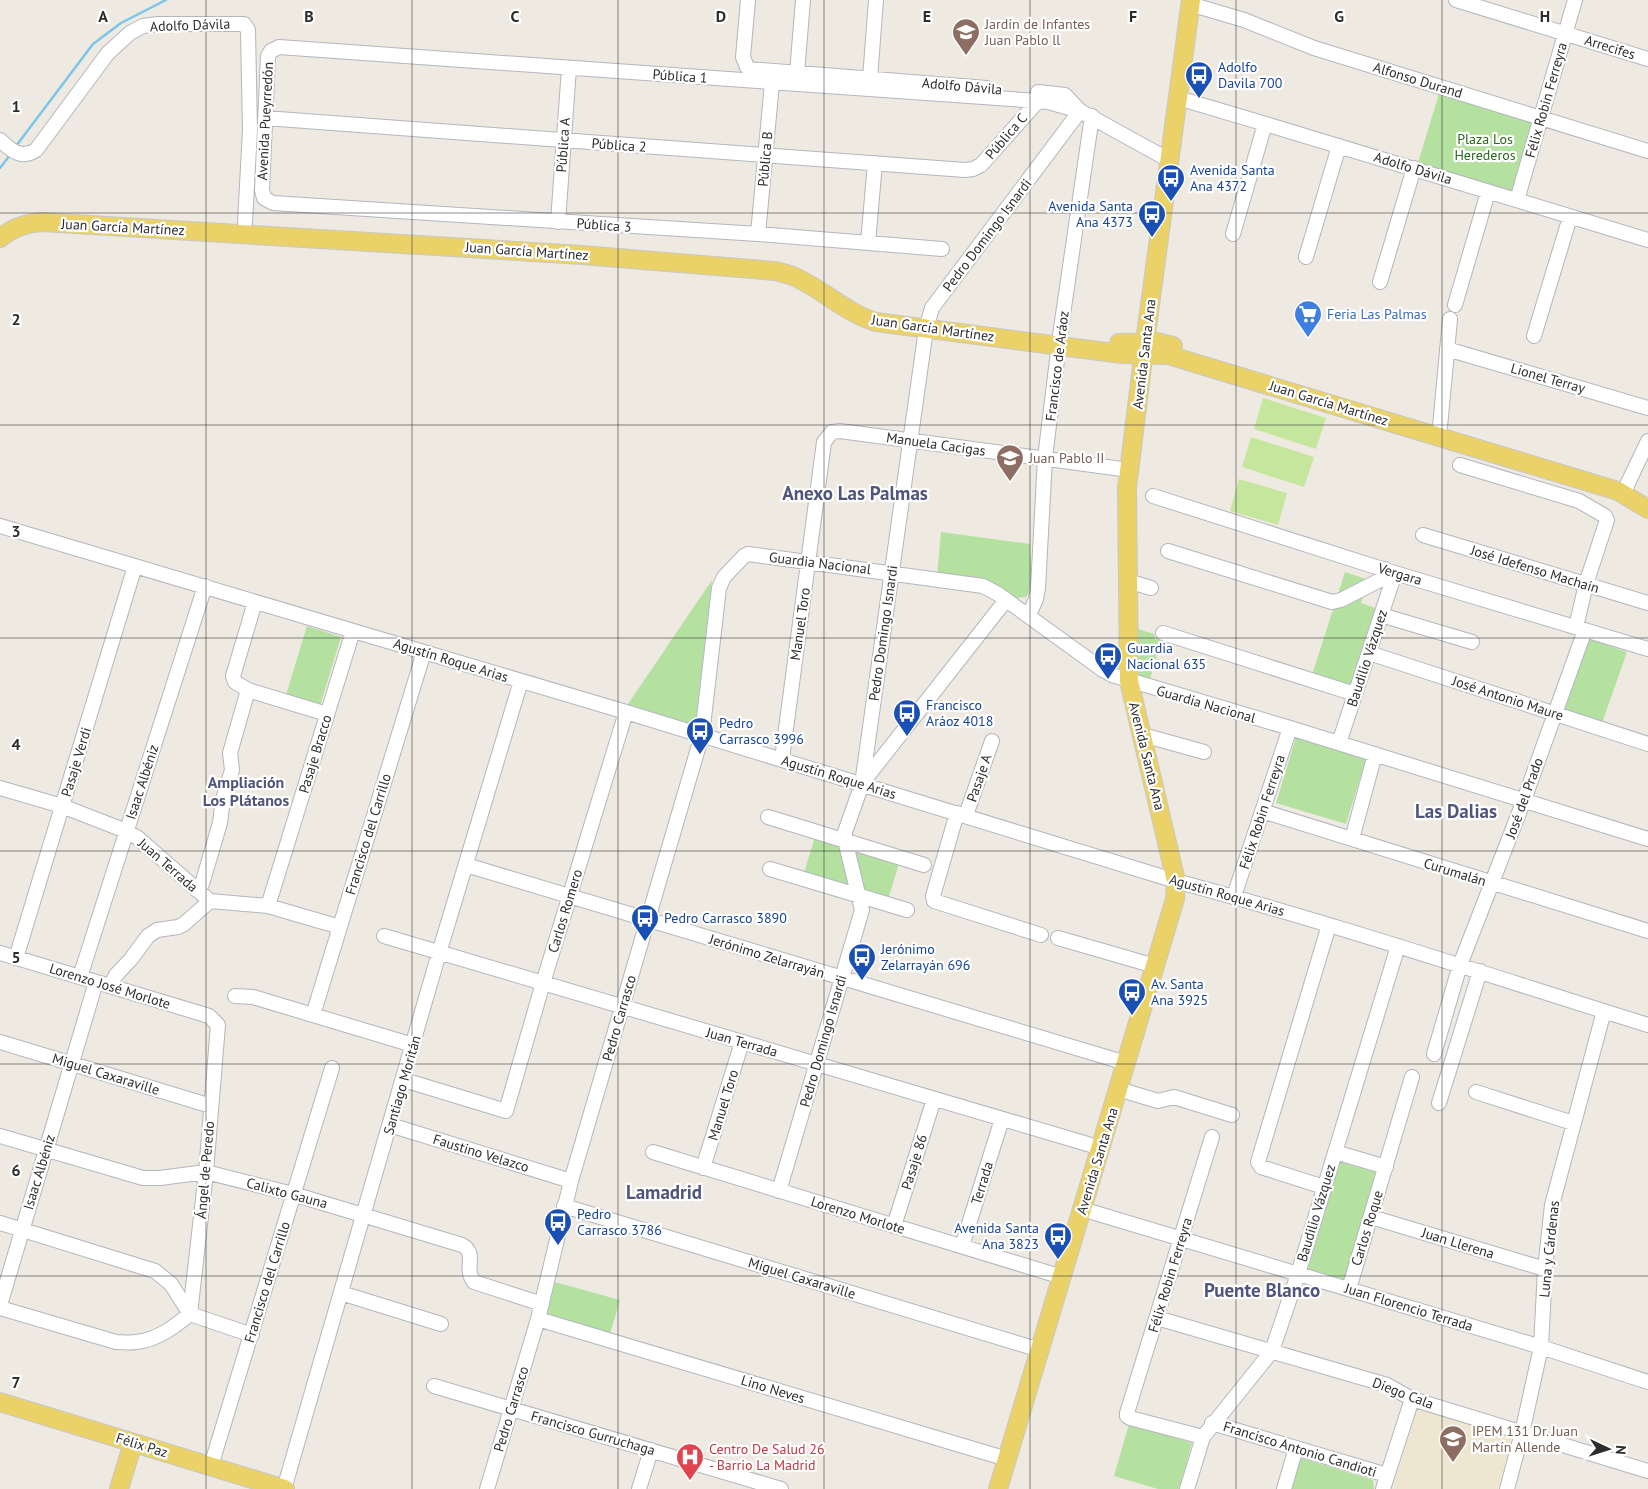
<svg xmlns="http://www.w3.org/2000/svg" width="1648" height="1489" font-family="'PT Sans',sans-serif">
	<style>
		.education { fill: #eee6d1 }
		.park { fill: #b4e1a0 }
		.pitch { fill: #c5e79d }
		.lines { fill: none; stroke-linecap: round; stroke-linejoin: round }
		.stream { stroke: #7ac7e9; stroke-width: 2.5 }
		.minor-casing { stroke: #b4b6bf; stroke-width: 16 }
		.major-casing { stroke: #c8c8c8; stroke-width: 20 }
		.minor { stroke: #fff; stroke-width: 14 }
		.major { stroke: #ead269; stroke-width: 18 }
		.grid { fill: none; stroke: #2d2d2d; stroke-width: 1; stroke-opacity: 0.55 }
		.labels { text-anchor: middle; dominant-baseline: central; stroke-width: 4.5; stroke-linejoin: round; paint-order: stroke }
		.education-label { font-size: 14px; fill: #785e54; stroke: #fff; text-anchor: start }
		.street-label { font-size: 14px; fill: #2d2d2d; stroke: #fff }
		.transit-label { font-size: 14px; fill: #164399; stroke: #fff; text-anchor: start }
		.park-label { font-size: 14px; fill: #2b681f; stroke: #fff }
		.shop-label { font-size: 14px; fill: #366cbe; stroke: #fff; text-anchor: start }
		.health-label { font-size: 14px; fill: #be3a42; stroke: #fff; text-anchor: start }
		.quarter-label { font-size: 16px; font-weight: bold; fill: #4f557c; stroke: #fff }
		.district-label { font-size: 19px; font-weight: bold; fill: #4f557c; stroke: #fff }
		.grid-label { font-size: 16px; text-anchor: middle; font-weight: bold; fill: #2d2d2d; stroke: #fff; stroke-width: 4.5; stroke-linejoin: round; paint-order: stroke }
	</style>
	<rect width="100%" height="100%" fill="#eee9e1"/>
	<!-- education -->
	<path class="education" d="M1417,1408L1513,1437L1498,1489H1393Z"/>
	<!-- park -->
	<path class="park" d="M1439,94L1536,123L1513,194L1417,166Z
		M941,532L1030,544L1032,588L1026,597L1017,598L937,576Z
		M1345,572L1369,580L1361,603L1378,609L1352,691L1311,678Z
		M712,580L696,720L687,725L626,707Z
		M307,626L341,637L320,706L286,695Z
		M1134,628L1154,634L1155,639L1161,640L1150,679L1138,676Z
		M1588,638L1627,652L1602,723L1563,709Z
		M1296,737L1366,759L1346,824L1276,803Z
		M816,834L840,843L851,889L803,876Z
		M850,845L900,860L888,900L863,893Z
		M1340,1162L1379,1173L1346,1280L1308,1269Z
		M551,1281L620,1300L610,1334L542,1315Z
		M1129,1424L1192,1443L1179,1489H1158L1114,1476Z
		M1301,1458L1373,1480L1374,1489H1286L1295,1461Z"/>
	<!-- pitch -->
	<path class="pitch" d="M1263,398L1326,418L1316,449L1254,429Z
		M1251,437L1314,457L1304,487L1242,467Z
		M1239,479L1287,493L1278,525L1230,511Z"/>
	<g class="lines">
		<!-- stream -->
		<path class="stream" d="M16,146L93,44L121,23L166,0
			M0,168L10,155"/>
		<!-- minor casing -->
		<g class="minor-casing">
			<path id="minor" d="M748,0L743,57L747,67L749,69L987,88
				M1456,0L1648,59
				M1190,4L1244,20L1314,48L1648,151
				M797,73L803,0
				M870,79L876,0
				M1038,92L1065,95L1080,111L1169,160
				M1178,98C1335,144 1491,193 1648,240
				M265,118L965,170L973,169L981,165L1038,101
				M0,140C11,150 21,160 36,150L108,53L130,33L143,26L158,24H244L248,30L250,130L245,222
				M1517,200L1575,0
				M558,222L569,68
				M758,234L772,83
				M1233,234L1265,124
				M868,243L875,163
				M942,249L758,234L273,203L264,198L262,190L268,56L271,51L279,47L1038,101L1048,102L1080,111
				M1306,257L1339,146
				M1380,282L1414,168
				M1455,305L1488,192
				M1534,336L1570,217
				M1447,349L1648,408
				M1440,427L1450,319
				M1460,465L1579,501L1605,516L1607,520L1586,584L1576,627
				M1625,494L1627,485L1648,441
				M1153,496L1395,573L1648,649
				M0,526L626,712L1176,881C1335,924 1491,976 1648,1025
				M1423,535L1648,603
				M1168,551L1332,602L1341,600L1382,579L1385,569
				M1128,581L1151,588
				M1029,615L1036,599L1038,588L1045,458L1060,335L1092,116
				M1381,615L1472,642
				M1163,633L1355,694
				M1369,653L1648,744
				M248,690L327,714
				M1143,735L1204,752
				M1339,743L1395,573
				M782,759L824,442L832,432L840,431L1129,470
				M863,782L1006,600
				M0,788L62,806L126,831L138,838L210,901L268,906L340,927
				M1262,811L1648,931
				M957,813L933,896L934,901L1041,935
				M966,815L992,741
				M768,817L924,865
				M1352,839L1375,754
				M466,865L1126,1063
				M770,869L907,910
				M197,890L202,884L220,823L223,799L232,770L230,753L248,690L235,682L233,676L255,602
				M1234,896L1290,728
				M268,906L353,631
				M384,936L1101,1148
				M1058,938L1155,966
				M0,953L209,1016L218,1025L206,1172L190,1314
				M16,958L135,566
				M80,977L205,586
				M110,986L116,975L131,959L148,936L157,930L178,927L184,924L210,901
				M235,996L253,997L413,1045
				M313,1015L424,652
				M0,1042L211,1106
				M1434,1054L1460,965L1524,800L1585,630
				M404,1080L506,1111L543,983L626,712
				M1118,1089L1158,1101L1174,1097L1232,1115
				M1476,1092L1573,1123
				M1439,1103L1480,971
				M390,1125L571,1181
				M0,1136L143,1178H160L206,1172L293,1194L462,1245C478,1254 463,1268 474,1282L542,1304
				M653,1152L1062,1277
				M1335,1152L1386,1167
				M703,1168L742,1042
				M1324,1187L1261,1167L1258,1162L1329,925
				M779,1191L862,910L845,840V832L862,784L926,329L932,308L1080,111
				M564,1206L1040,1350
				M1082,1209L1541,1347L1648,1382
				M1371,1217L1545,1269
				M0,1223L155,1271L171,1284L190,1314L252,1335
				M894,1226L934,1099
				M962,1246L1002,1119
				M1349,1289L1412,1077
				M341,1293L441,1324
				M0,1305L96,982
				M0,1308L116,1342C123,1342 130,1343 136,1342C157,1340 174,1327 190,1314
				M1157,1318L1387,1385L1412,1399L1648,1471
				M538,1319L1007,1459
				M434,1386L781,1489
				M1212,1423L1387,1475
				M1203,1437L1130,1418L1127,1416V1413L1212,1137
				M211,1466L332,1068
				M284,1489L439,953L521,681
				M487,1489L538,1319L571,1181L702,735L719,588L724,577L744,556L748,554L983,586L998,594L1103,670L1112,675L1290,728L1648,839
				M639,1489L651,1450
				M1187,1489L1203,1437L1272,1351L1298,1274L1398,946
				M1284,1489L1296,1448
				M1383,1489L1412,1399
				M1507,1489L1522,1433L1541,1347L1545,1269L1552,1205L1604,1011"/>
		</g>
		<!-- major casing -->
		<g class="major-casing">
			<path id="major" d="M0,238C13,227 26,223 42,222L582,255L775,271C782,273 790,274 797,278C825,291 846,313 876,322L1122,354L1168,355L1618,491L1648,509
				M1119,343L1157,342L1173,346
				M0,1402L285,1489
				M119,1489L133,1443
				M998,1489L1175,899L1176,881L1129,681L1127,488L1145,342L1191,0"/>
		</g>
		<!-- minor -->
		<use href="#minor" class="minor"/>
		<!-- major -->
		<use href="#major" class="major"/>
	</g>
	<!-- grid -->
	<path class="grid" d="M206,0V1489M412,0V1489M618,0V1489M824,0V1489M1030,0V1489M1236,0V1489M1442,0V1489M0,213H1648M0,425H1648M0,638H1648M0,851H1648M0,1064H1648M0,1276H1648"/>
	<!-- icons -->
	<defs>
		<g id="school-pin" transform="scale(1.4375)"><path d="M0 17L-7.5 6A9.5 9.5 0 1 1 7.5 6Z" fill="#8d6e63" stroke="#fff"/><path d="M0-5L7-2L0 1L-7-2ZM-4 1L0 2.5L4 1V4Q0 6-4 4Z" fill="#fff"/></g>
		<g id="bus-pin" transform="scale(1.4375)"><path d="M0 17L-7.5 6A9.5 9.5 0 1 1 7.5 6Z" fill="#1a4fb4" stroke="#fff"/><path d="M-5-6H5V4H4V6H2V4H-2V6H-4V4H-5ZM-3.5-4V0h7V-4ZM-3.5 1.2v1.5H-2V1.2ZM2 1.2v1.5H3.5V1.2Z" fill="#fff"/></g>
		<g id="supermarket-pin" transform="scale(1.4375)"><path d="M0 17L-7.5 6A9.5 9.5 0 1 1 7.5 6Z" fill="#3f7fe0" stroke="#fff"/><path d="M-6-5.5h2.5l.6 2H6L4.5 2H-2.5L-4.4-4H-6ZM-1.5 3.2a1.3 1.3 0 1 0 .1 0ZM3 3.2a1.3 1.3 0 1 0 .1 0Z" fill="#fff"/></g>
		<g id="hospital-pin" transform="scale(1.4375)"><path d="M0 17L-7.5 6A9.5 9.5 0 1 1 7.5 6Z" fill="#e0444e" stroke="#fff"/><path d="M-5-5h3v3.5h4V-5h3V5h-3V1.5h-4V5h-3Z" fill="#fff"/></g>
	</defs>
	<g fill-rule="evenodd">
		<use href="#school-pin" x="966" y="32"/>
		<use href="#bus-pin" x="1199" y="75"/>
		<use href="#bus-pin" x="1171" y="178"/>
		<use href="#bus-pin" x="1152" y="214"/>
		<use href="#supermarket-pin" x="1308" y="314"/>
		<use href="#school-pin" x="1010" y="458"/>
		<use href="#bus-pin" x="1108" y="656"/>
		<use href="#bus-pin" x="907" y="713"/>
		<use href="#bus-pin" x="700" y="731"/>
		<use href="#bus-pin" x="645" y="918"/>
		<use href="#bus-pin" x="862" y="957"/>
		<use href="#bus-pin" x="1132" y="992"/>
		<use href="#bus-pin" x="558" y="1222"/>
		<use href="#bus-pin" x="1058" y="1236"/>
		<use href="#school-pin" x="1453" y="1439"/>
		<use href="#hospital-pin" x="690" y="1457"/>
	</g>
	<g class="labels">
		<!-- education labels -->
		<g class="education-label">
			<text x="985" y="24">Jardín de Infantes<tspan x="985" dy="16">Juan Pablo ll</tspan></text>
			<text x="1029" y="458">Juan Pablo II</text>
			<text x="1472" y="1431">IPEM 131 Dr. Juan<tspan x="1472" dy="16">Martín Allende</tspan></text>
		</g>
		<!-- street labels -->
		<g class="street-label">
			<text transform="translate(190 25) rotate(-2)">Adolfo Dávila</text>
			<text transform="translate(1610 47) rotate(17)">Arrecifes</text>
			<text transform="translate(680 76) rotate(4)">Pública 1</text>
			<text transform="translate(1418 80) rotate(17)">Alfonso Durand</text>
			<text transform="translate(962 86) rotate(5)">Adolfo Dávila</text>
			<text transform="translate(1546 100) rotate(-74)">Félix Robin Ferreyra</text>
			<text transform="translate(265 121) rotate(-87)">Avenida Pueyrredón</text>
			<text transform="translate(1006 136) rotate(-49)">Pública C</text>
			<text transform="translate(563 145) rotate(-86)">Pública A</text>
			<text transform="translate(619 145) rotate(4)">Pública 2</text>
			<text transform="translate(765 159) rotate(-85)">Pública B</text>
			<text transform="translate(1413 168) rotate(17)">Adolfo Dávila</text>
			<text transform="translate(604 225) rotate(4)">Pública 3</text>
			<text transform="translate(123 227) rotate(3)">Juan García Martínez</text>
			<text transform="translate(987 235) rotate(-53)">Pedro Domingo Isnardi</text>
			<text transform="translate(527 251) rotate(4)">Juan García Martínez</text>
			<text transform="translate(933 328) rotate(8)">Juan García Martínez</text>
			<text transform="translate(1144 354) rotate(-83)">Avenida Santa Ana</text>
			<text transform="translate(1057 366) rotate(-83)">Francisco de Aráoz</text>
			<text transform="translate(1548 378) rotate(16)">Lionel Terray</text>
			<text transform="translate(1329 403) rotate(17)">Juan García Martínez</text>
			<text transform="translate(936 444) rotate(8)">Manuela Cacigas</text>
			<text transform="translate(820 563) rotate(7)">Guardia Nacional</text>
			<text transform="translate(1535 569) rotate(17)">José Idefenso Machain</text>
			<text transform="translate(1400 574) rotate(17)">Vergara</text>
			<text transform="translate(800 624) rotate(-82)">Manuel Toro</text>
			<text transform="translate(883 633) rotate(-82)">Pedro Domingo Isnardi</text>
			<text transform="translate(1367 658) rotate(-72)">Baudilio Vázquez</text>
			<text transform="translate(451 660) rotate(17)">Agustín Roque Arias</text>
			<text transform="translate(1508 698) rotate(18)">José Antonio Maure</text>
			<text transform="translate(1206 704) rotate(16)">Guardia Nacional</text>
			<text transform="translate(315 754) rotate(-73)">Pasaje Bracco</text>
			<text transform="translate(1147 756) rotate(76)">Avenida Santa Ana</text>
			<text transform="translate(76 762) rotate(-73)">Pasaje Verdi</text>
			<text transform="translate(839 777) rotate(17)">Agustín Roque Arias</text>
			<text transform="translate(979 778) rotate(-71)">Pasaje A</text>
			<text transform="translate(142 782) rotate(-72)">Isaac Albéniz</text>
			<text transform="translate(1524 798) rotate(-70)">José del Prado</text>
			<text transform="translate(1262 812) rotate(-72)">Félix Robin Ferreyra</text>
			<text transform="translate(368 834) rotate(-73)">Francisco del Carrillo</text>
			<text transform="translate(168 865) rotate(41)">Juan Terrada</text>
			<text transform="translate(1455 872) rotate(17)">Curumalán</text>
			<text transform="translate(1227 895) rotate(16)">Agustín Roque Arias</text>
			<text transform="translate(565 911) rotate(-73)">Carlos Romero</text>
			<text transform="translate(767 956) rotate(17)">Jerónimo Zelarrayán</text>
			<text transform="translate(110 986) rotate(17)">Lorenzo José Morlote</text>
			<text transform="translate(619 1018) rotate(-74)">Pedro Carrasco</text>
			<text transform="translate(823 1041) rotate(-74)">Pedro Domingo Isnardi</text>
			<text transform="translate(742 1042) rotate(16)">Juan Terrada</text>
			<text transform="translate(106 1074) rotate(17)">Miguel Caxaraville</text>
			<text transform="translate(402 1085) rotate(-74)">Santiago Moritán</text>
			<text transform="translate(723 1105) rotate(-73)">Manuel Toro</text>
			<text transform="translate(481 1153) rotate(17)">Faustino Velazco</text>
			<text transform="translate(1097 1161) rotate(-73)">Avenida Santa Ana</text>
			<text transform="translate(914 1162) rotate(-73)">Pasaje 86</text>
			<text transform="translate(205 1170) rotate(-85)">Ángel de Peredo</text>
			<text transform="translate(39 1172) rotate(-73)">Isaac Albéniz</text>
			<text transform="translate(982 1183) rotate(-73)">Terrada</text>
			<text transform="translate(287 1193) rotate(15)">Calixto Gauna</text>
			<text transform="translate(1316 1213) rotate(-73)">Baudilio Vázquez</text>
			<text transform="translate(858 1215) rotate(17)">Lorenzo Morlote</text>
			<text transform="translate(1367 1228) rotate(-73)">Carlos Roque</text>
			<text transform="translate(1458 1243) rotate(17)">Juan Llerena</text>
			<text transform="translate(1549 1249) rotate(-84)">Luna y Cárdenas</text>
			<text transform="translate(1170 1275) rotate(-73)">Félix Robin Ferreyra</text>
			<text transform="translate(802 1278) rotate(17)">Miguel Caxaraville</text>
			<text transform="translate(267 1282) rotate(-73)">Francisco del Carrillo</text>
			<text transform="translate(1409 1307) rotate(17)">Juan Florencio Terrada</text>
			<text transform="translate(773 1389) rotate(17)">Lino Neves</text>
			<text transform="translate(1403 1393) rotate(21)">Diego Cala</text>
			<text transform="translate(511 1409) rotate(-73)">Pedro Carrasco</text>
			<text transform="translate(593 1433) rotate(16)">Francisco Gurruchaga</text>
			<text transform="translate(142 1445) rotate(17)">Félix Paz</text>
			<text transform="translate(1300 1449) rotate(17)">Francisco Antonio Candioti</text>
		</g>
		<!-- transit labels -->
		<g class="transit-label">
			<text x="1218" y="67">Adolfo<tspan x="1218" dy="16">Davila 700</tspan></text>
			<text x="1190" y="170">Avenida Santa<tspan x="1190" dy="16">Ana 4372</tspan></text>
			<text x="1133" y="206" text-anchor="end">Avenida Santa<tspan x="1133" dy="16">Ana 4373</tspan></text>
			<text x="1127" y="648">Guardia<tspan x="1127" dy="16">Nacional 635</tspan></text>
			<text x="926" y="705">Francisco<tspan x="926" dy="16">Aráoz 4018</tspan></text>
			<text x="719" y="723">Pedro<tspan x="719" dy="16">Carrasco 3996</tspan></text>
			<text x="664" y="918">Pedro Carrasco 3890</text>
			<text x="881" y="949">Jerónimo<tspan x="881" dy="16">Zelarrayán 696</tspan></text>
			<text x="1151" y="984">Av. Santa<tspan x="1151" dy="16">Ana 3925</tspan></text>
			<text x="577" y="1214">Pedro<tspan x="577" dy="16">Carrasco 3786</tspan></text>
			<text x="1039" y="1228" text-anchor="end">Avenida Santa<tspan x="1039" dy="16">Ana 3823</tspan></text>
		</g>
		<!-- park labels -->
		<g class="park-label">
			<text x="1485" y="139">Plaza Los<tspan x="1485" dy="16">Herederos</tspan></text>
		</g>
		<!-- shop labels -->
		<g class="shop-label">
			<text x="1327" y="314">Feria Las Palmas</text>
		</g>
		<!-- health labels -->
		<g class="health-label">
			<text x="709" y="1449">Centro De Salud 26<tspan x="709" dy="16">- Barrio La Madrid</tspan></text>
		</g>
		<!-- quarter labels -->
		<g class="quarter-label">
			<text x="246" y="782">Ampliación<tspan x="246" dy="18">Los Plátanos</tspan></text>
		</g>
		<!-- district labels -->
		<g class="district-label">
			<text x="855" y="493">Anexo Las Palmas</text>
			<text x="1456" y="811">Las Dalias</text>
			<text x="664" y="1192">Lamadrid</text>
			<text x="1262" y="1290">Puente Blanco</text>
		</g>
	</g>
	<g class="grid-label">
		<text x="103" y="22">A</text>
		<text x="309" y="22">B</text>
		<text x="515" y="22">C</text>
		<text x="721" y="22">D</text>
		<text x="927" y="22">E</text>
		<text x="1133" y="22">F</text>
		<text x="1339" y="22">G</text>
		<text x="1545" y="22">H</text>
		<text x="16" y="112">1</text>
		<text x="16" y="325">2</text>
		<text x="16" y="537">3</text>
		<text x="16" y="750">4</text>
		<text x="16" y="963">5</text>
		<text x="16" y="1176">6</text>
		<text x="16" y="1388">7</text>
	</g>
	<!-- north arrow -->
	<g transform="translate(1608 1449) rotate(94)" stroke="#ffffff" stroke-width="4" paint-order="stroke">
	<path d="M0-4L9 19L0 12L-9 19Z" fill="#2d2d2d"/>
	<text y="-8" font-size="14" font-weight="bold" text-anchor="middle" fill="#2d2d2d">N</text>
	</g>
</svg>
